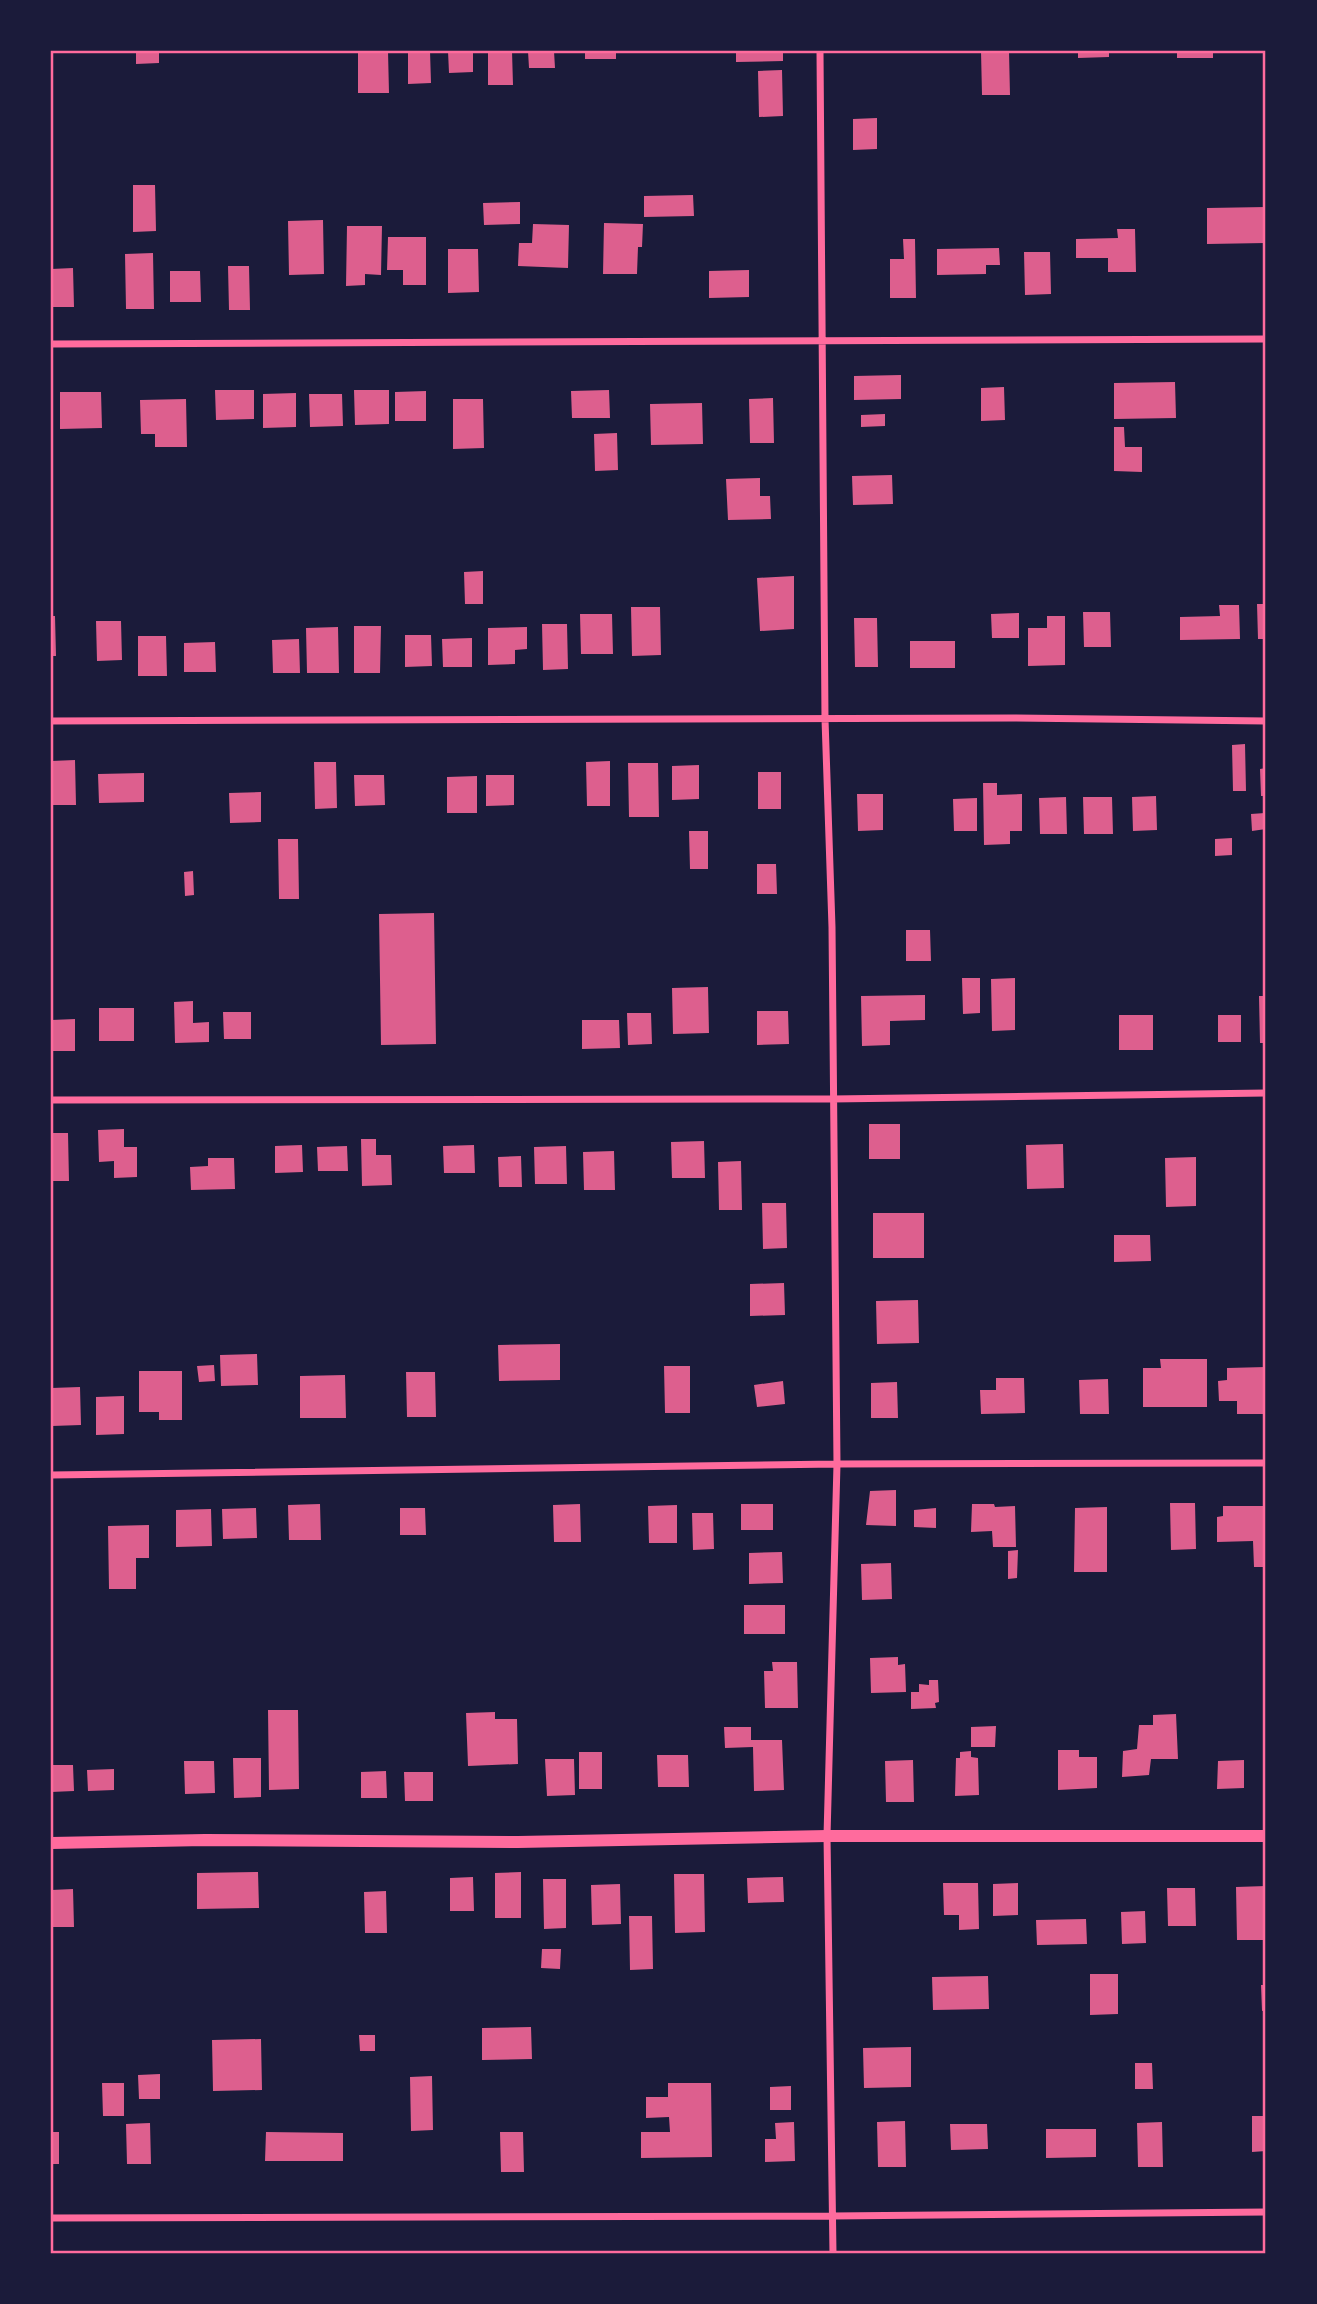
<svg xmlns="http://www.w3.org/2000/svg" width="1317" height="2304" font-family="Karla,sans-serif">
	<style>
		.building { fill: #dd5f8e }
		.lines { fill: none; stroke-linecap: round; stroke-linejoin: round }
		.minor { stroke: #ff6b9d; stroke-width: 7 }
		.tertiary { stroke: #ff6b9d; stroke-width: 12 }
		.neatline { fill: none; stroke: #ff6b9d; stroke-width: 2.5 }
	</style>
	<rect width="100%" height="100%" fill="#1b1b3a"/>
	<!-- building -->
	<path class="building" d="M136,51H159V63L136,64Z
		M358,51H388L389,93H358Z
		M408,51H430L431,83L408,84Z
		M448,51H473V72L449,73Z
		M488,51H512L513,85H488Z
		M528,51H554L555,68H529Z
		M585,51H616V59H585Z
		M736,51H783V61L736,62Z
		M981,51H1009L1010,95H982Z
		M1078,51H1109V57L1078,58Z
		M1177,51H1213V58H1177Z
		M782,70L783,116L759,117L758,71Z
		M877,118V149L853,150V119Z
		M133,185H155L156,231L133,232Z
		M693,195L694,216L644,217V196Z
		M520,202V224L484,225L483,203Z
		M1266,207V243L1207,244V208Z
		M323,220L324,274L289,275L288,221Z
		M604,223L643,224L642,247H638L637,274H603Z
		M533,224L569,225L568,268L518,266L519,243H532Z
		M347,226H382L381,275L365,274V285L346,286Z
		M1117,229H1135L1136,272H1108V258H1076V239L1118,238Z
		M388,237H426V285H403V270H387Z
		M903,239H915L916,298H890V259H904Z
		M999,248L1000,265H986V274L937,275V249Z
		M448,249H478L479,292L448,293Z
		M1024,252H1050L1051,294L1025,295Z
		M153,253L154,309H126L125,254Z
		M228,266H249L250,310H229Z
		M73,268L74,307H51V269Z
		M749,270V297L709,298V271Z
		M170,271H200L201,302H170Z
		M901,375V399L854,400V376Z
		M1175,382L1176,418L1114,419V383Z
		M1004,387L1005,420L981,421V388Z
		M215,390H254V419L216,420Z
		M354,390H389V424L355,425Z
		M609,390L610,418H572L571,391Z
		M426,391V421H395V392Z
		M60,392H101L102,428L60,429Z
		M296,393V427L263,428V394Z
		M309,394H342L343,426L310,427Z
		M773,398L774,443H750L749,399Z
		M186,399L187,447H155V434H141L140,400Z
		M453,399H483L484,448L453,449Z
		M702,403L703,444L651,445L650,404Z
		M885,414V426L861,427V415Z
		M1114,427H1124L1125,447H1142V472L1114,471Z
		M617,433L618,470L595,471L594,434Z
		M892,475L893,504L853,505L852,476Z
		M760,478V496H770L771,519L728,520L726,479Z
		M483,571V604H465L464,572Z
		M794,576V629L760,631L757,578Z
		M1257,604H1266V639H1258Z
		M1219,605H1239L1240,639L1180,640V617L1220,616Z
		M631,607H660L661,655L632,656Z
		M1083,612H1110L1111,647H1084Z
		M1019,613V638H992L991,614Z
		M580,614H612L613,654H581Z
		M51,616H55L56,656H51Z
		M1047,616H1065V665L1028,666V628H1047Z
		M854,618H877L878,667H855Z
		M96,621H121L122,660L97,661Z
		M542,624H567L568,669L543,670Z
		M354,626H381L380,673H354Z
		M338,627L339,673H307L306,628Z
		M527,627V649L515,650V664L488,665V628Z
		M405,635H431L432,666L405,667Z
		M138,636H166L167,676H138Z
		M472,638V667H443L442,639Z
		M299,639L300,673H273L272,640Z
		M910,641H955V668H910Z
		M215,642L216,672H184V643Z
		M1245,744L1246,791H1233L1232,745Z
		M75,760L76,805H51V761Z
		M610,761V806H587L586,762Z
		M314,762H336L337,808L315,809Z
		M628,763H658L659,817H629Z
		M699,765V799L672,800V766Z
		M1266,768V796H1261L1260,769Z
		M758,772H781V809H758Z
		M144,773V802L99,803L98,774Z
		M354,775H384L385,805L355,806Z
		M486,775H514V805L486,806Z
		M477,776V813H447V777Z
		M983,783H997V795L1022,794V831H1010V844L984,845Z
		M261,792V822L230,823L229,793Z
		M857,794H883V830L858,831Z
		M1156,796L1157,830L1133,831L1132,797Z
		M1066,797L1067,834H1040L1039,798Z
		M1083,797H1112L1113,834H1084Z
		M977,798V831H954L953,799Z
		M1265,813L1266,829L1252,831L1251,814Z
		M689,831H708V869H690Z
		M1232,838V855L1215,856V839Z
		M278,839H298L299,899H279Z
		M757,864H776L777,894H757Z
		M193,871L194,895L185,896L184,872Z
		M434,913L436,1044L381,1045L379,914Z
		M906,930H930L931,961H906Z
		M962,978H980V1013L963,1014Z
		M1015,978V1030L992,1031L991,979Z
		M708,987L709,1033L673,1034L672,988Z
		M925,995V1020L890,1021V1045L862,1046L861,996Z
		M1259,996H1266V1043H1260Z
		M193,1001V1023L209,1022V1042L175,1043L174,1002Z
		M99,1008H134V1041H99Z
		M757,1011H788L789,1044L757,1045Z
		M223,1012H251V1039H224Z
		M627,1013H651L652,1044L628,1045Z
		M1119,1015H1153V1050H1119Z
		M1218,1015H1241V1042H1218Z
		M75,1019V1051H51V1020Z
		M582,1020H619L620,1048L582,1049Z
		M869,1124H900V1159H869Z
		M124,1129V1147H137V1177L114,1178V1161L99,1162L98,1130Z
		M51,1133H68L69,1181H51Z
		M361,1139H376V1155H391L392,1185L362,1186Z
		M704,1141L705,1178H672L671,1142Z
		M1063,1144L1064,1188L1027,1189L1026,1145Z
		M302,1145L303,1172L275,1173V1146Z
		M474,1145L475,1173H444L443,1146Z
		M347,1146L348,1171H318L317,1147Z
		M566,1146L567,1184H535L534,1147Z
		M614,1151L615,1190H584L583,1152Z
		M521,1156L522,1187H499L498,1157Z
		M1196,1157V1206L1166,1207L1165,1158Z
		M208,1158H234L235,1189L191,1190L190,1167L208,1166Z
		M741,1161L742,1210H719L718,1162Z
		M762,1203H786L787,1248L763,1249Z
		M873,1213H924V1258H873Z
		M1114,1235H1150L1151,1261L1114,1262Z
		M784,1283L785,1315L750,1316V1284Z
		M918,1300L919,1343L877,1344L876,1301Z
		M560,1344V1380L499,1381L498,1345Z
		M257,1354L258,1385L221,1386L220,1355Z
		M1160,1359H1207V1407H1143V1368H1161Z
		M214,1365L215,1381L199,1382L197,1366Z
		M664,1366H690V1413H665Z
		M1266,1367V1414H1237V1401H1219L1218,1381L1227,1380V1368Z
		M139,1371H182V1420H159V1412H139Z
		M406,1372H435L436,1417H407Z
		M345,1375L346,1418H300V1376Z
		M996,1378H1024L1025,1413L981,1414L980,1390H996Z
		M1108,1379L1109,1414H1080L1079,1380Z
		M783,1381L785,1404L757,1407L754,1385Z
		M897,1382L898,1418H871V1383Z
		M80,1387L81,1425L52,1426L51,1388Z
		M124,1396V1434L96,1435V1397Z
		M896,1490V1526L866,1525L870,1491Z
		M1170,1503H1195L1196,1549L1171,1550Z
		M320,1504L321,1540H289L288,1505Z
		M580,1504L581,1542H554L553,1505Z
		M741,1504H773V1530H741Z
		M972,1504H994L995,1507L1015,1506L1016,1547H993L992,1531L971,1532Z
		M677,1505V1543H649L648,1506Z
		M1223,1506H1266V1567H1254L1253,1541L1217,1542V1517L1223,1516Z
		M1107,1507V1572H1074L1075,1508Z
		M256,1508L257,1538L223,1539L222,1509Z
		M400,1508H425L426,1535H400Z
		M936,1508V1528L914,1527V1510Z
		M211,1509L212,1546L176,1547V1510Z
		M692,1513H713L714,1549L693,1550Z
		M149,1525V1558H136V1589H109L108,1526Z
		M1018,1550L1017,1578L1008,1579V1551Z
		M782,1552L783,1583L749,1584V1553Z
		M891,1563L892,1599L862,1600L861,1564Z
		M744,1605H785V1634H744Z
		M898,1657V1665L905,1664L906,1692L871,1693L870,1658Z
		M772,1662H797L798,1708H765L764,1671H773Z
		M929,1680H938L939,1702L935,1703L936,1708L911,1709V1692H919V1684L929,1685Z
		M268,1710H298L299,1789L269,1790Z
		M495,1712V1719H517L518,1764L468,1766L466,1713Z
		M1176,1714L1178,1759H1151L1149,1775L1122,1777L1123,1751L1137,1749L1139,1725H1153V1715Z
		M996,1726L995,1747H971V1727Z
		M724,1727H751V1740H782L784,1790L754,1791L753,1747L725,1748Z
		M1058,1750H1079V1757H1097V1788L1058,1790Z
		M971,1751V1757L978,1758L979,1795L955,1796L956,1758H960V1752Z
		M579,1752H602V1789H579Z
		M657,1755H688L689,1787H658Z
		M233,1758H261V1797L234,1798Z
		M545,1759H574L575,1795L547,1796Z
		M913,1760L914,1802H886L885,1761Z
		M1244,1760V1788L1217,1789L1218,1761Z
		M184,1761H214L215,1793L185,1794Z
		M51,1765H73L74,1791L51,1792Z
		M114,1769V1790L88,1791L87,1770Z
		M386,1771L387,1798H361V1772Z
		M404,1772H433V1801H405Z
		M258,1872L259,1908L197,1909V1873Z
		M521,1872V1918H495V1873Z
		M674,1874H704L705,1932L675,1933Z
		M473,1877L474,1911H450V1878Z
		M783,1877L784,1902L748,1903L747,1878Z
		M543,1879H566V1928L544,1929Z
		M943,1883H978L979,1929L959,1930V1915H944Z
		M1018,1883V1915L993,1916V1884Z
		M620,1884L621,1924L592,1925L591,1885Z
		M1266,1886V1940H1237L1236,1887Z
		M1167,1888H1195L1196,1926H1168Z
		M73,1889L74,1927H51V1890Z
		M386,1891L387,1933H365L364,1892Z
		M1145,1911L1146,1943L1122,1944L1121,1912Z
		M629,1916H652L653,1969L630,1970Z
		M1086,1919L1087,1944L1037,1945L1036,1920Z
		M542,1949H561L560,1969L541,1968Z
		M1090,1974H1118V2014L1090,2015Z
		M988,1976L989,2009L933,2010L932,1977Z
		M1261,1985H1266V2010L1262,2011Z
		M531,2027L532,2059L482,2060V2028Z
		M359,2035H375V2051H360Z
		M261,2039L262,2090L213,2091L212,2040Z
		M911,2047V2087L864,2088L863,2048Z
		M1135,2063H1152L1153,2089H1135Z
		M160,2074V2099H139L138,2075Z
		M432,2076L433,2130L411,2131L410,2077Z
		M102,2083H124V2116H103Z
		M668,2083H711L712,2157L641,2158V2132H670L669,2117L646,2118V2097H668Z
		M791,2086V2110H770V2087Z
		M1252,2116H1266V2151L1252,2152Z
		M905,2121L906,2167H878L877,2122Z
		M794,2122L795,2161L765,2162V2139H776L775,2123Z
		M1162,2122L1163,2167H1138L1137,2123Z
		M150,2123L151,2164H127L126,2124Z
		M950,2124H987L988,2149L951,2150Z
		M1046,2129H1096V2157L1046,2158Z
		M51,2132H59V2164H51Z
		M266,2132L343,2133V2161H265Z
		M500,2132H523L524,2172H501Z"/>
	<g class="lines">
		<!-- minor -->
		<path class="minor" d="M820,51L825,719L832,927L837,1464L827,1836L833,2253
			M51,344L1266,339
			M51,721L1016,718L1266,721
			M51,1100L832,1099L1266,1093
			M51,1475L837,1464L1266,1463
			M51,2218L832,2216L1266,2212"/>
		<!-- tertiary -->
		<path class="tertiary" d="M51,1843L205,1840L518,1842L827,1836H1266"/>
	</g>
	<!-- border -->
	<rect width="1317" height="2304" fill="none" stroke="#1b1b3a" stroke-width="105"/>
	<rect x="52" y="52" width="1212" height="2200" class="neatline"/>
</svg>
